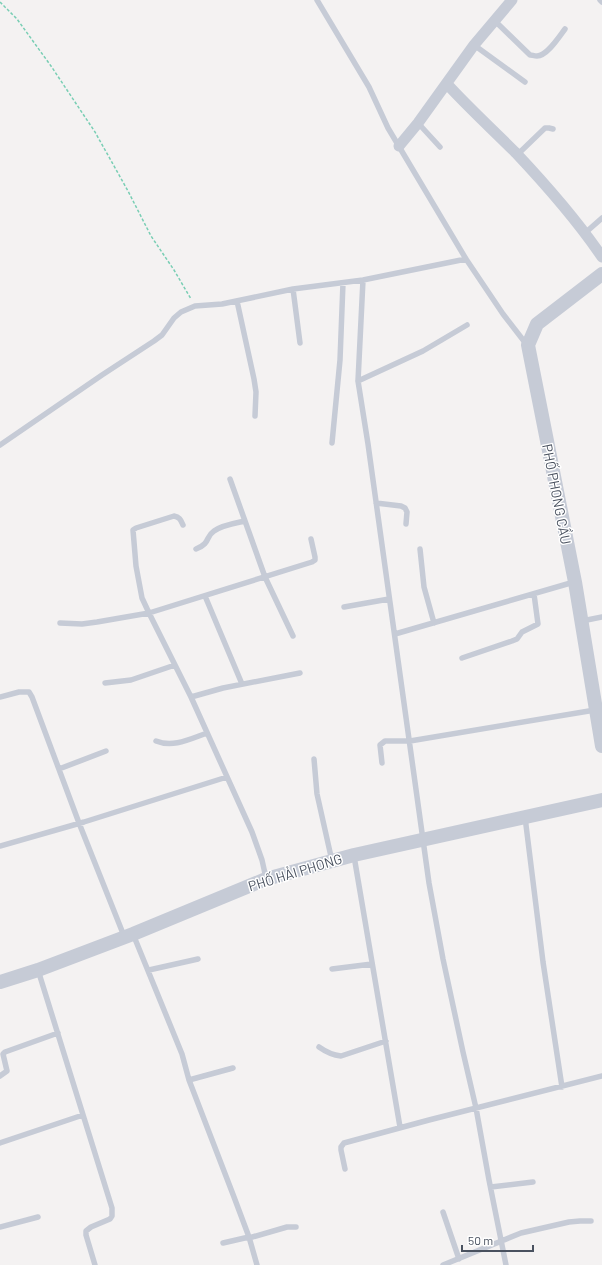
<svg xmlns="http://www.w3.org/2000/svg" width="602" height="1265" font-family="Barlow,sans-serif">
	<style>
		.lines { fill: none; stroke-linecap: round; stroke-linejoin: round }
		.path { stroke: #79ceb4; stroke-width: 1.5; stroke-dasharray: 3 2; stroke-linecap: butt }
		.service { stroke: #c6cbd6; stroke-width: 5.5 }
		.minor { stroke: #c6cbd6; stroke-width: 11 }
		.tertiary { stroke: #c6cbd6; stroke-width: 14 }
		.labels { text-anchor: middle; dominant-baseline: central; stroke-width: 3; stroke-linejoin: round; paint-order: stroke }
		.street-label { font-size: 14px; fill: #49515f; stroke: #fff }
	</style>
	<rect width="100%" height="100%" fill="#f4f2f2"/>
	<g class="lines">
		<!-- path -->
		<path class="path" d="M0,2L17,19L51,66L95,132L128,191L151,236L174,270L191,299"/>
		<!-- service -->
		<path class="service" d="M317,0L369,87L388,128L466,259
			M600,0L602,2
			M495,21L530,55C532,55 534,56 537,56C547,56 559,37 565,29
			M474,45L525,82
			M418,123L440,147
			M517,155L545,128H549L553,129
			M585,233L602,218
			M363,280L358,381L368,444L429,883L443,959L463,1052L476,1108L489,1180L506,1265
			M293,289L300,343
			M237,301L254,379L256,392L255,416
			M358,381L423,351L467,325
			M332,443L340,360L343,283
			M0,445L102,375L154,341L162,335L174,318L181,312L195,306L222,304L293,289L363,280L466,259L503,314L527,345
			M230,479L265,577L293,636
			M376,503L401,506L405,508L407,512L406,524
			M183,525C181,521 180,517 174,516L136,528L133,530L136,566L142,598L149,613L191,697L252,832L262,860L266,878
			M196,549C211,543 205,537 214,531C222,525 236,523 245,521
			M420,549L424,587L434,623
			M205,596L242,684
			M344,607L389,599
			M582,621L602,617
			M60,623L82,624L97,622L149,613L312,562L315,560V557L311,539
			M395,634L574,582
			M462,658L512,641L517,639L522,632L538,624L534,594
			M105,683L131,680L175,665
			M0,697L19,692H29L32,697L79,823L124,936
			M191,697L223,688L300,673
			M156,741C173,748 190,739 207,733
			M314,759L317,794L332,861
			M382,763L380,745L385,741H410L595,710
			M59,769L106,751
			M525,817L543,962L562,1087
			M0,846L84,822L227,777
			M354,856L400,1127
			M133,934L182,1054L189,1080L234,1197L249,1237L257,1265
			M332,969L372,964
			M38,970L112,1208V1216L110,1219L91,1227L86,1231V1235L95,1265
			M149,970L198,959
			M319,1047C326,1052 332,1055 341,1056L386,1041
			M0,1076L7,1071L3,1054L5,1052L58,1033
			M189,1080L233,1068
			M0,1143L83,1115
			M345,1169L341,1150V1147L344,1143L429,1120L602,1076
			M491,1187L533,1182
			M443,1212L459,1259
			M0,1227L38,1217
			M249,1238L287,1227H296
			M223,1243L249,1237
			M443,1265L521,1233L569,1222L580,1221H591"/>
		<!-- minor -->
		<path class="minor" d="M447,84C469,108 493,130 516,153C547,186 577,220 602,257
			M399,146L418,123L474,45L512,0"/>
		<!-- tertiary -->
		<path class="tertiary" d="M602,274L537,324L528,345L575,582L602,746
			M0,982L38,970L133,934L266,879L354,855L602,800"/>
	</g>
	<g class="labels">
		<!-- street labels -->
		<g class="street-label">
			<text transform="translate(557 494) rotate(79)">PHỐ PHONG CẦU</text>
			<text transform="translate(295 872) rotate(-17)">PHỐ HẢI PHONG</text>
		</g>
	</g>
	<!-- scale -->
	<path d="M462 1245v6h71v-6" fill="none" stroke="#49515f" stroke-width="2"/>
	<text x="468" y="1245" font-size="12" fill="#49515f" stroke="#ffffff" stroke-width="3" paint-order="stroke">50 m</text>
</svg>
